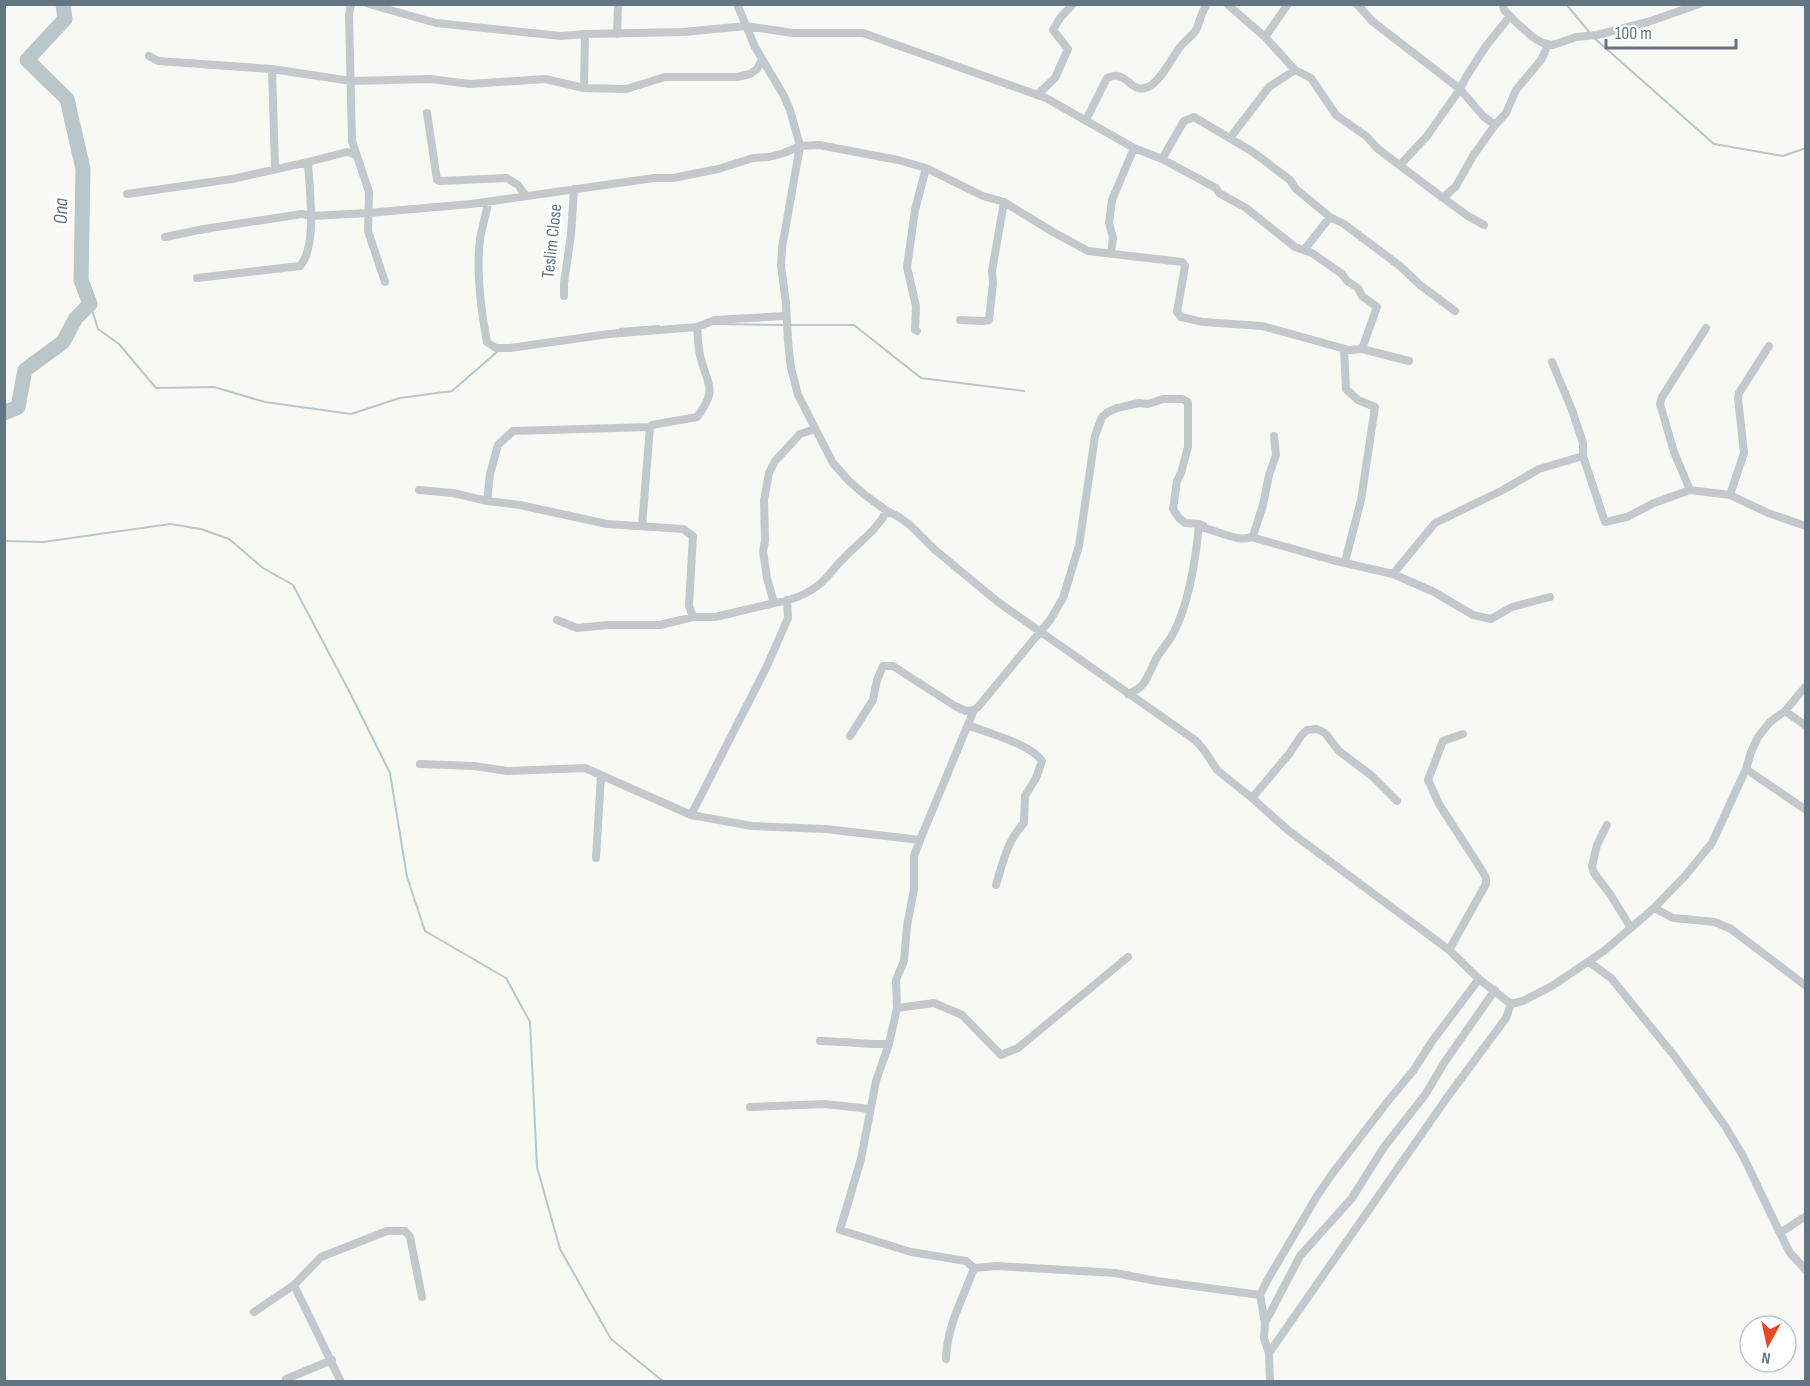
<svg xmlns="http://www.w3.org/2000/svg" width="1810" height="1386" font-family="'Sofia Sans Condensed',sans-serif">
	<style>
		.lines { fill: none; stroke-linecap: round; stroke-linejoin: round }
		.stream { stroke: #b9c7ca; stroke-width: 2 }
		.river { stroke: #b9c7ca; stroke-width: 15 }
		.minor { stroke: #c3c8cc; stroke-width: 8 }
		.labels { text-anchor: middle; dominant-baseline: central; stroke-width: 6; stroke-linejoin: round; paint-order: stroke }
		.street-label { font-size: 18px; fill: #617582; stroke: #fff }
		.water-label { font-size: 20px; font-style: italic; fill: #5c757c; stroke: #fff }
	</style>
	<rect width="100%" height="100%" fill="#f8f8f5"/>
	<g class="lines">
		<!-- stream -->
		<path class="stream" d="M1566,4L1590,33
			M1593,37L1714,144L1783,156L1806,148
			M90,304L98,329L119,344L156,388L214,387L265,402L351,414L400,398L452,391L498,351
			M713,324L785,325
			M791,325H854L921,378L1024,391
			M620,329L659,326
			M4,541L43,542L170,524L201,529L229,539L263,568L293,585L350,693L390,773L407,877L425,931L506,978L530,1022L537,1167L560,1249L611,1339L664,1382"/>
		<!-- river -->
		<path class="river" d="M4,413L18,407L25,370L63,342L76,318L90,304L81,280L83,169L67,99L27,60L65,19L63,4"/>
		<!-- minor -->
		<path class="minor" d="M351,4L349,15L352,141L369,192L368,231L385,282
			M369,4L436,23L561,36L585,34L683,32L746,26L793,33H863L1046,98L1134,148L1162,159L1216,188L1219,193L1246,208L1295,247L1312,253L1342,274L1347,281L1358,288L1362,296L1377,307L1362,349
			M737,4L755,47L784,96L790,110L800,146L782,248L781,266L786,303L788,341L791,368L798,395L833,463L849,481L865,495L887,511L899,517L910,525L934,549L998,602L1195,740L1204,750L1217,770L1252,798L1289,831L1449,950L1479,979L1511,1004L1523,1001L1552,986L1604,951L1654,908L1685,876L1712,843L1746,769L1751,752L1758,737L1770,722L1785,711L1806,686
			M1227,4L1265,37L1295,70L1311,78L1336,115L1366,136L1378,149L1443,198L1468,216L1484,225
			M1357,4L1372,21L1460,89L1483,116L1495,125
			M1502,4L1505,11L1519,25L1534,38L1543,43L1553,45L1576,37L1597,35L1648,22L1699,4
			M617,34L618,4
			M1265,37L1288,4
			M149,56L158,61L272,69L351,81L430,79L470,84L545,79L584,88L626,89L665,77H737L750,74L757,69L762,60
			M272,69L275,168
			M584,88L585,34
			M1037,95L1055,78L1068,49L1053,30L1060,18L1073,4
			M427,113L437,180L440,181L507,178L518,185L526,196
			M1086,120L1107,78C1127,68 1130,95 1148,87C1160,82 1172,58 1180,47C1185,41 1192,36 1196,30C1200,22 1201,12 1207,4
			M1230,138L1269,87L1295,70
			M1162,159L1184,121L1194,117L1253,152L1290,180L1296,189L1330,217L1344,224L1400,266L1420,285L1455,311
			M1400,165L1427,136L1460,89L1466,77L1486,46L1510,16
			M127,194L232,179L308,162
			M1443,198L1456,186L1473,156L1495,125L1506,113L1516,90L1541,60L1548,45
			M488,203C486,215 482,227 480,239C476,272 481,310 487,342L496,348H510L609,334L697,327
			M165,237L204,229L302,214L312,216L368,213L471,204L654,178H673L718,169L753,158L769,157L784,153L800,146L819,145L898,160L926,168L983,196L1004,202L1053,232L1088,251L1182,262L1185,266L1177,312L1181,317L1203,322L1262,326L1349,350L1362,349L1409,361
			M1304,250L1330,217
			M1111,253L1113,238L1109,223L1112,200L1134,148
			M197,278L300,266C318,246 309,188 308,162L347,152L356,155
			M564,296V283L571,235L574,189
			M960,320L983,321L989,320L993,283L992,271L1004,202
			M917,331L915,330L916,306L907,267L915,210L926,168
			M1769,346L1739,393L1738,398L1744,453L1730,495L1768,513L1806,526
			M1344,349L1346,389L1358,400L1375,407L1361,500L1345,562
			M1552,362L1572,410L1583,443V456L1605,522L1627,517L1654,503L1690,490L1730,495
			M815,429L800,434L775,461L769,473L764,500L765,541L763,551L767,578L774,603C790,601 808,594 821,583C829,576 835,566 843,559C858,543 876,531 887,511
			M419,490L453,493L487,501L520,505L607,524L683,529L693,536L689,606L693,617
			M1690,490L1674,452L1660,404L1662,397L1706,328
			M487,501L490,474L498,445L513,431L650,427
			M1199,524L1204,526V528C1218,531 1242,544 1253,536L1263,505L1269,475L1276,455L1274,436
			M642,526L650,427L652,425L697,417C719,388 707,386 700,355C698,346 698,336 697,327L715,320L785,316
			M1251,537L1332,560L1393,574L1434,592L1473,615L1491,619L1512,607L1550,597
			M1393,574L1435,523L1503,490L1539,469L1583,456
			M557,620L577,628L608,625H660L693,617H715L774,603
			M1785,711L1806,726
			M968,725C987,733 1031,744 1042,761L1036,778L1025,796L1024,823C1007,841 1003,862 996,885
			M850,736L873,700L877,680L883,666H893L955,706L966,711L974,710L978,707L1050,620L1063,598L1079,546L1095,436L1102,417L1108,412L1117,408L1139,403L1148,404L1163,399H1182L1188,402V447L1181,473L1177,481L1173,509L1179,518L1185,523L1199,524C1196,557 1189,602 1174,632C1169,642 1161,650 1156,659C1147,676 1147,687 1128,694
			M420,764L474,766L507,771L585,768L691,815L752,826L826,829L920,840
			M1746,769L1806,810
			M1252,798L1289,754L1301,736L1307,730L1317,729L1325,733L1339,751L1372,776L1397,801
			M691,815L767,666L788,618L787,600
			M1607,825L1597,845L1592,866L1594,873L1610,894L1631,928
			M596,858L601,775
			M1654,908L1673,918L1715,922L1731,929L1806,986
			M1449,950L1486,884V878L1483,872L1439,804L1428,780L1443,741L1463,734
			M1589,962L1611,978L1676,1058L1725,1126L1743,1156L1780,1233L1806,1216
			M897,1008L934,1003L962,1015L1001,1055L1018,1048L1128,957
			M820,1041C843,1041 866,1045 889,1044
			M750,1107L825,1104L870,1109
			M1780,1233L1790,1253L1806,1270
			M974,1268L966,1261L911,1252L840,1230L861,1159L876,1081L889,1044L897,1008L896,980L904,961L907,926L914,889V856L920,840L974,710
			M294,1285L341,1382
			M254,1312L294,1285L321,1257L387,1231H405L410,1237L422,1297
			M1265,1323L1300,1256L1352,1198L1384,1147L1425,1095L1444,1063L1495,990
			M1269,1353L1264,1338L1265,1323L1260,1295L1268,1279L1317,1196L1332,1174L1388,1101L1413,1071L1433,1040L1479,979
			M946,1359C947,1325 963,1299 974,1268L997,1266L1115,1273L1157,1281L1260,1295
			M286,1379L332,1360
			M1270,1382L1269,1353L1446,1099L1506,1018L1511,1004"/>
	</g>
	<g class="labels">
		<!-- street labels -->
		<g class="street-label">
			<text transform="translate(552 241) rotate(-84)">Teslim Close</text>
		</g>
		<!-- water labels -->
		<g class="water-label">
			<text transform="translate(61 211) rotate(-89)">Ona</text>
		</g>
	</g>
	<!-- border -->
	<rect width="1810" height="1386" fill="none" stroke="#617582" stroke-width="12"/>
	<!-- north arrow -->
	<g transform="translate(1768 1344) rotate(188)"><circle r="28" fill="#ffffff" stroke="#c0c8cd" stroke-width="1.5"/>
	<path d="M0-4.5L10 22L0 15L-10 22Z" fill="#ed4720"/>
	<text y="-9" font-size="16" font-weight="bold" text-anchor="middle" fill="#617582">N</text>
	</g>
	<!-- scale -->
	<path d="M1606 39v9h130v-9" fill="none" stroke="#617582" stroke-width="3"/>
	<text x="1615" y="39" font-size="18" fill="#617582" stroke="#ffffff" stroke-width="4.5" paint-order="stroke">100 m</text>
</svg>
